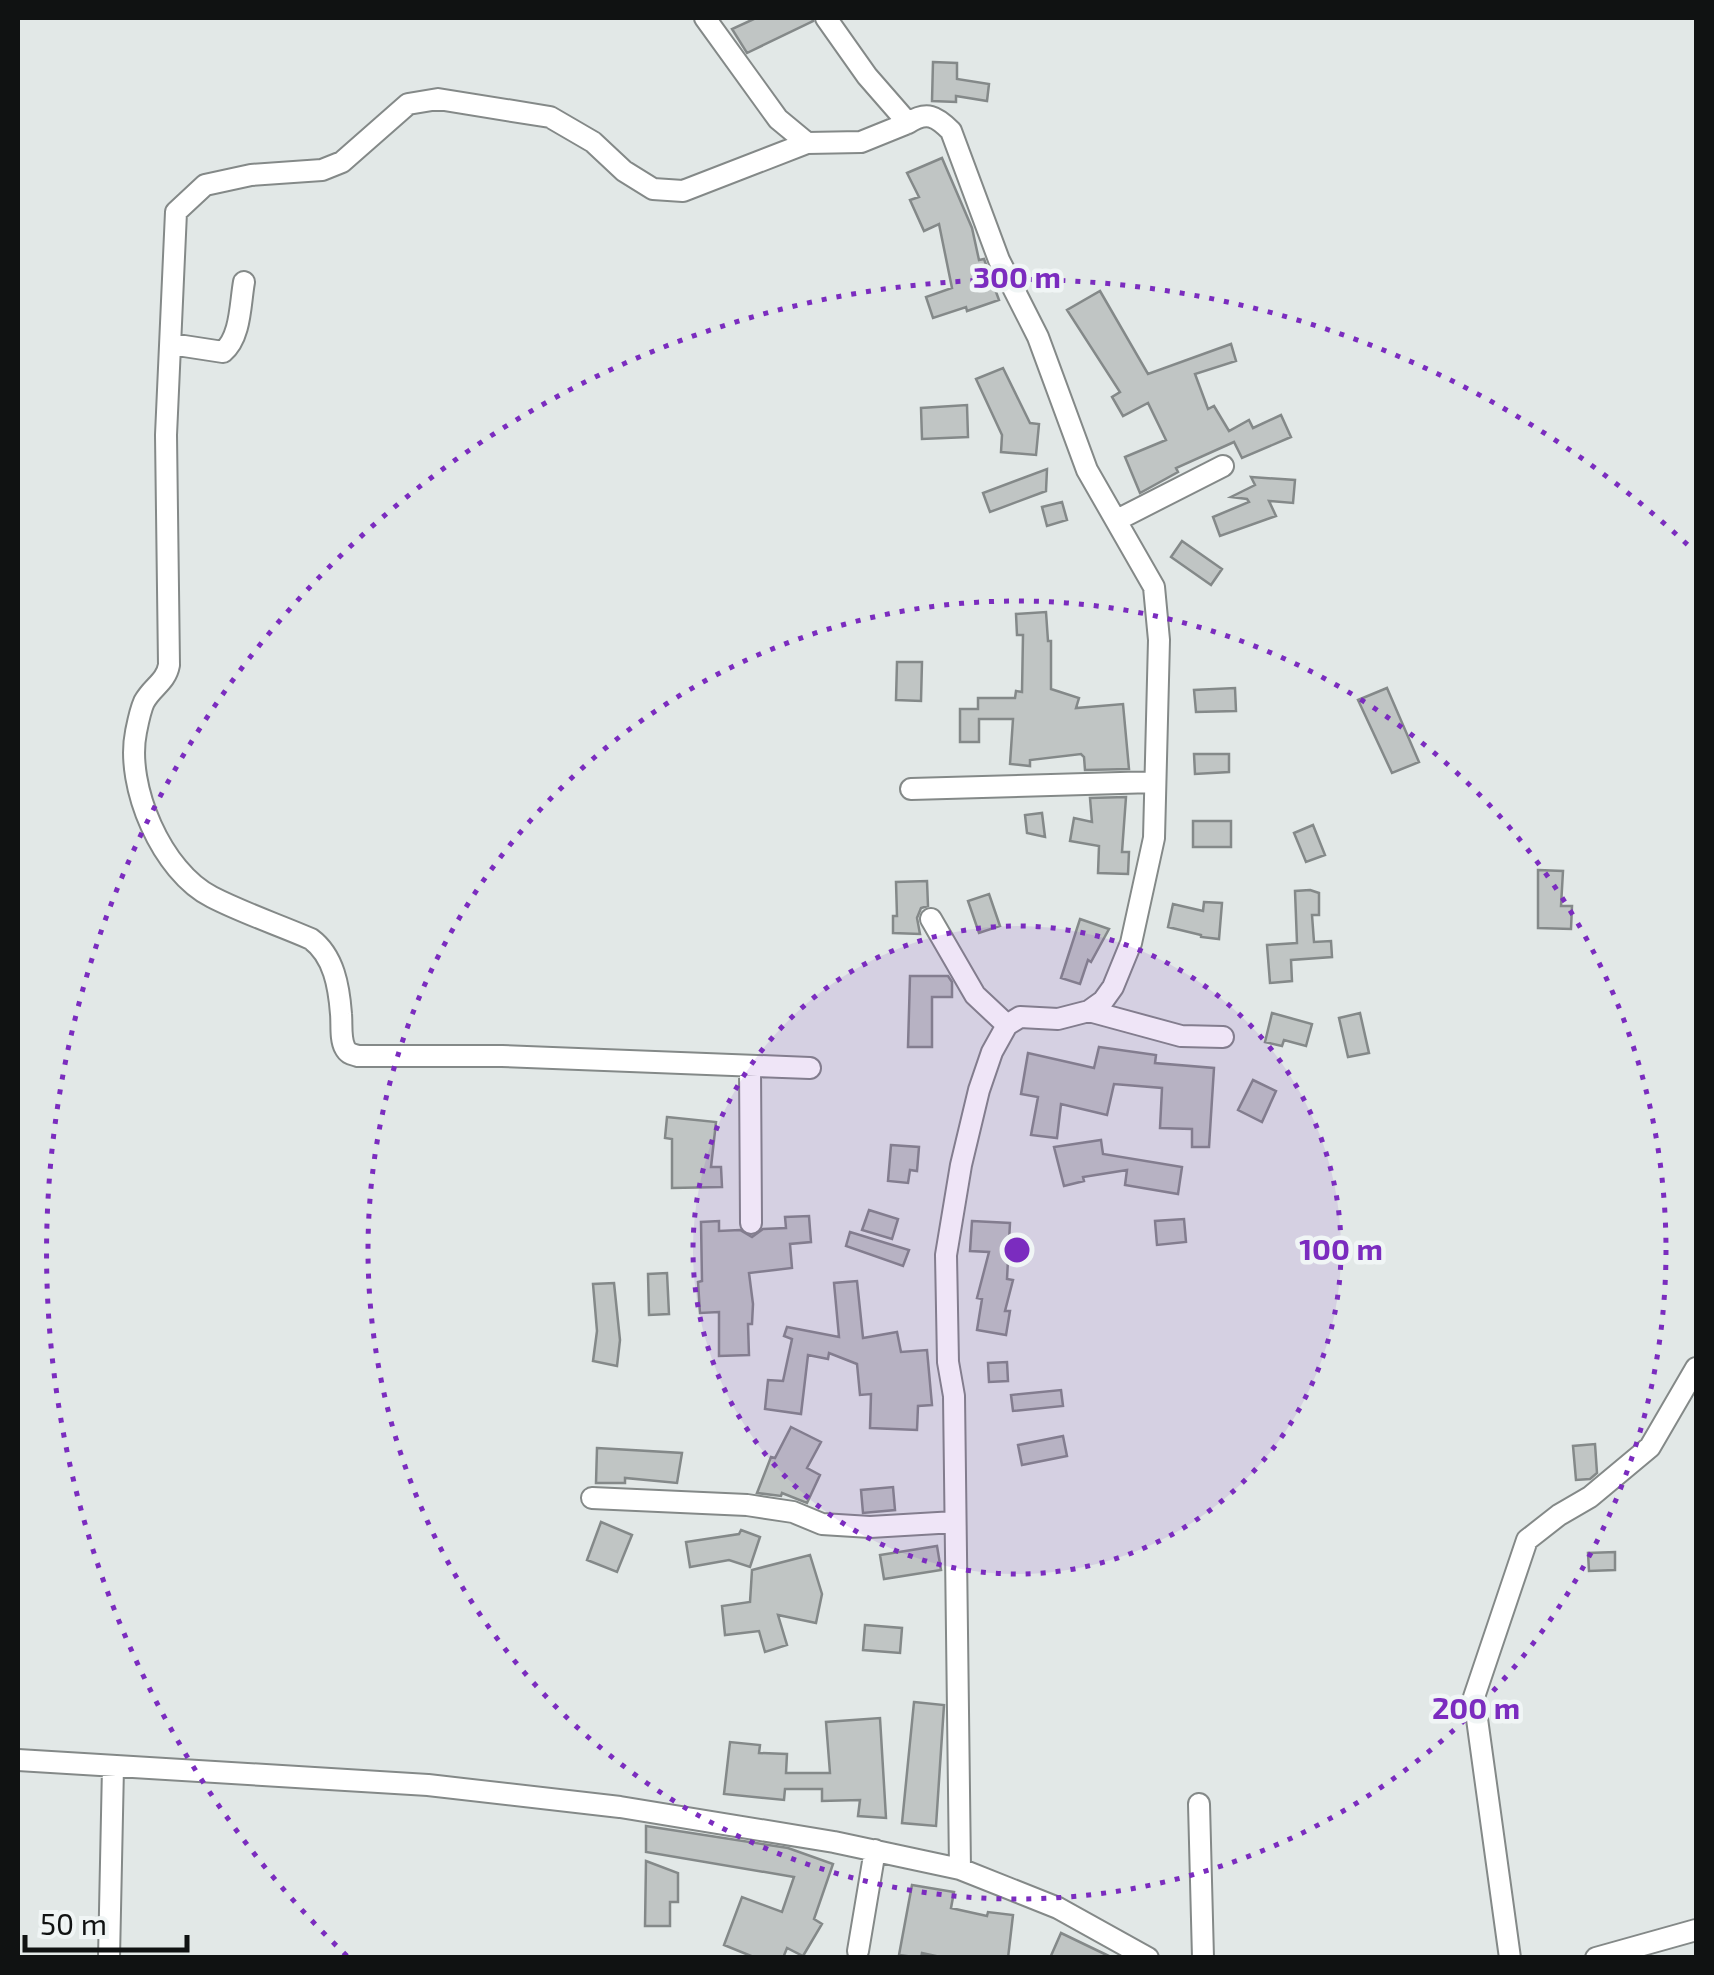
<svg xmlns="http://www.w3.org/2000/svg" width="1714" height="1975" font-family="'Exo 2',sans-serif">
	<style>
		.building { fill: #c0c5c4; stroke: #848989; stroke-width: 2.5 }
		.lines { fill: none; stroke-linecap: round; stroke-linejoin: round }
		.street-casing { stroke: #848988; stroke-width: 24 }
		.street { stroke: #fff; stroke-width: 20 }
		.ring { fill: none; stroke: #7b2cbf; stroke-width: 5; stroke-dasharray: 5 10 }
		.centre { fill: #7b2cbf; stroke: #f0f5f5; stroke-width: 5 }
		.ring-label { font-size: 30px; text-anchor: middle; font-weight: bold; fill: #7b2cbf; stroke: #f0f5f5; stroke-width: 9; stroke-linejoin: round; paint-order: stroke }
	</style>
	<rect width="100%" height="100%" fill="#e2e8e7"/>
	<!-- building -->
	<path class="building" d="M756,18H812L813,21L747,53L732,29Z
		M933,62L957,63V79L989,84L987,101L956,96V102L932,101Z
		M942,158L972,228L979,260L984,259L999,300L967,311L966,307L933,318L926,297L952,288L939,224L924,231L910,200L919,197L907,173Z
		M1100,291L1148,374L1231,344L1236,361L1195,374L1208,409L1214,406L1229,431L1249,420L1253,428L1281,415L1291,437L1242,458L1234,442L1176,468L1178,472L1140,493L1125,457L1166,440L1148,403L1123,416L1112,397L1120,392L1067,310Z
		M1003,368L1030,423L1039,424L1036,455L1001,452L1002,435L976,379Z
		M967,405L968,437L922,439L921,408Z
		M1047,469L1046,491L990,512L983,493Z
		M1251,477L1295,480L1293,503L1269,501L1276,516L1220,536L1213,517L1249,502L1247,499L1231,497L1255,485Z
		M1062,502L1067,520L1047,526L1042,507Z
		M1182,541L1222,569L1211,585L1171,557Z
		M1046,612L1048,641H1051V689L1079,698L1076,708L1123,704L1129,769L1085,770L1084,757L1081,754L1030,760V766L1010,764L1013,719H979V742H960V709H978V698H1015L1016,691L1022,692L1023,635H1017L1016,614Z
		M897,662H922L921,701L896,700Z
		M1235,688L1236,711L1196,712L1194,690Z
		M1387,688L1419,762L1392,773L1358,700Z
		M1194,754H1229V772L1195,774Z
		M1126,797L1122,852H1129L1128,874L1098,873L1099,846L1070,841L1074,818L1092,822L1090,798Z
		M1042,813L1045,837L1027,833L1025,815Z
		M1193,821H1231V847H1193Z
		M1313,825L1325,855L1306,862L1294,833Z
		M1538,870L1563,871L1561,906H1572L1571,929L1538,928Z
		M927,881L928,906L921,908L917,918L920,934L893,933V916H897L896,882Z
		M1310,890L1319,893V915H1312L1314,942L1331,941L1332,957L1291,960L1292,981L1270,983L1267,945L1297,943L1295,891Z
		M989,894L1000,926L979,933L968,901Z
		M1204,902L1222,903L1219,939L1201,937V935L1168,927L1173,904L1203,911Z
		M1080,919L1109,929L1091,962L1088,960L1080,984L1061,978Z
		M910,976H948L952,982V997H932V1047H908Z
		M1272,1013L1312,1024L1306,1046L1284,1040L1282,1046L1265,1042Z
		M1360,1013L1369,1053L1348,1057L1339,1018Z
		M1099,1047L1156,1055L1155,1063L1214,1068L1209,1147H1192V1129L1160,1128L1162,1088L1114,1084L1107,1115L1061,1104L1057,1138L1031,1135L1038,1097L1021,1094L1028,1053L1094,1068Z
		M1253,1080L1276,1091L1262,1122L1238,1110Z
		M667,1117L716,1122L711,1167H721L722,1187L672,1188V1139L665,1138Z
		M1101,1140L1103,1154L1182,1167L1178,1194L1125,1185L1127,1170L1083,1177L1084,1181L1064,1186L1054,1147Z
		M891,1145L919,1147L917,1171L910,1170L908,1183L888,1181Z
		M869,1210L898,1219L892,1239L862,1230Z
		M809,1216L811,1242L790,1244L792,1268L749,1273L753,1304L752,1324H748L749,1355L719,1356V1312L700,1313L698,1282L702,1281L701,1222L719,1221V1231L740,1230L752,1237L763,1229L786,1228L785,1217Z
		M1184,1219L1186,1242L1157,1245L1155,1221Z
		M972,1221L1010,1223L1007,1279L1013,1280L1005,1311H1010L1006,1335L977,1330L982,1299L977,1298L989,1252L970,1251Z
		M850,1232L909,1250L903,1266L846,1246Z
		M667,1273L669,1314L649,1315L648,1274Z
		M857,1281L863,1338L897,1332L901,1352L927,1350L932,1405L918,1406L917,1430L870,1428L871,1394L860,1395L857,1364L829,1353L828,1359L808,1355L801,1414L765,1409L768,1380L783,1381L792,1339L784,1336L787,1327L839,1337L834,1283Z
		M614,1283L620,1340L617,1366L593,1361L597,1331L593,1284Z
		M1007,1362L1008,1381L989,1382L988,1363Z
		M1061,1390L1063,1406L1013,1411L1011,1395Z
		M791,1427L821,1442L807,1468L820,1475L807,1503L782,1493L781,1496L757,1493L771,1457L775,1458Z
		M1063,1436L1067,1456L1022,1465L1018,1445Z
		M1595,1444L1597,1473L1590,1479L1576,1480L1573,1446Z
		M597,1448L682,1453L677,1483L625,1478V1483H596Z
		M893,1487L895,1510L863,1513L861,1490Z
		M601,1522L632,1535L617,1572L587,1560Z
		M741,1530L760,1537L750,1567L729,1560L690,1567L686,1542L739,1534Z
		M937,1546L941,1570L884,1579L880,1555Z
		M1615,1552V1570L1589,1571L1588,1553Z
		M810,1555L822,1594L816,1623L778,1615L787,1645L765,1652L759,1631L725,1635L722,1606L750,1602L752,1570Z
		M865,1625L902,1628L900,1653L863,1650Z
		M914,1702L944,1705L936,1826L902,1823Z
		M880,1718L886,1818L858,1816L860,1800L822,1801V1789H785L784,1800L724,1794L730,1742L760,1745L759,1753L787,1754L786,1773H830L826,1722Z
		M646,1826L788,1848L833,1864L814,1919L822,1924L803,1956L787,1948L783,1958H756L724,1945L742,1897L782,1912L794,1877L646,1852Z
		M646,1861L678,1873V1902H670V1926H645Z
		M912,1885L954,1892L951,1908L987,1916L988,1912L1013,1915L1008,1958H945L922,1953L921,1958L899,1955Z
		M1061,1933L1113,1958H1050Z"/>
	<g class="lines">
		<!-- street casing -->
		<g class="street-casing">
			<path id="street" d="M705,18L778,119L807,143L861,142L908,123
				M826,18L867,76L908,123C927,111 936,116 951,131L999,260L1038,337L1087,470L1154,587L1159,640L1154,838L1131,943L1113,987L1103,1001L1089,1011L1058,1019L1020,1017L1007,1025L992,1052L979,1090L961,1165L946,1255L948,1362L954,1396L960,1869
				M807,143L683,191L653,189L624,171L593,142L550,117L438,99L408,104L342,162L322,170L251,175L205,185L176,212L166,435L169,665C166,682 152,687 144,702C140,711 138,722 136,732C125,786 162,872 212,897C243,913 279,925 311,939C334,956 339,987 341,1014C342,1024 340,1039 345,1048C348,1054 352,1054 358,1056H502L810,1068
				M171,344L223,352C241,337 240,304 244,282
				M1117,520L1223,466
				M911,789L1155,782
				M931,919L975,995L1007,1025
				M1089,1011L1181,1036L1223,1037
				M750,1067L751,1223
				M592,1498L747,1505L793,1512L822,1524L870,1527L955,1522
				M18,1760L428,1785L620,1807L834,1842L960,1869L1058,1908L1148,1958
				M1199,1804L1203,1958
				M858,1951L875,1850
				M109,1958L113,1767
				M1510,1958L1474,1697L1527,1540L1559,1515L1590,1497L1650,1447L1696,1368
				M1596,1958L1696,1930"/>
		</g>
		<!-- street -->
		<use href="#street" class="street"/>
	</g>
	<!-- distance rings -->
	<circle cx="1017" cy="1250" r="324" fill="#7b2cbf" fill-opacity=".12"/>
	<g class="ring">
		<circle cx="1017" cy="1250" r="324"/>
		<circle cx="1017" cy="1250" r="649"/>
		<path d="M347 1956A973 973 0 1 1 1693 550"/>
	</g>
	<circle cx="1017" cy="1250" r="15" class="centre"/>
	<g class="ring-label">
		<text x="1017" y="288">300 m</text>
		<text x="1341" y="1260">100 m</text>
		<text x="1476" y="1719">200 m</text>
	</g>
	<!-- border -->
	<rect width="1714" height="1975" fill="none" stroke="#101212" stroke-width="40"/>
	<!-- scale -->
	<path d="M25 1935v15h162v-15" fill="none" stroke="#101212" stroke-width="5"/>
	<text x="40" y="1935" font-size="30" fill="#101212" stroke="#f0f5f5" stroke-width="8" paint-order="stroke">50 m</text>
</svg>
